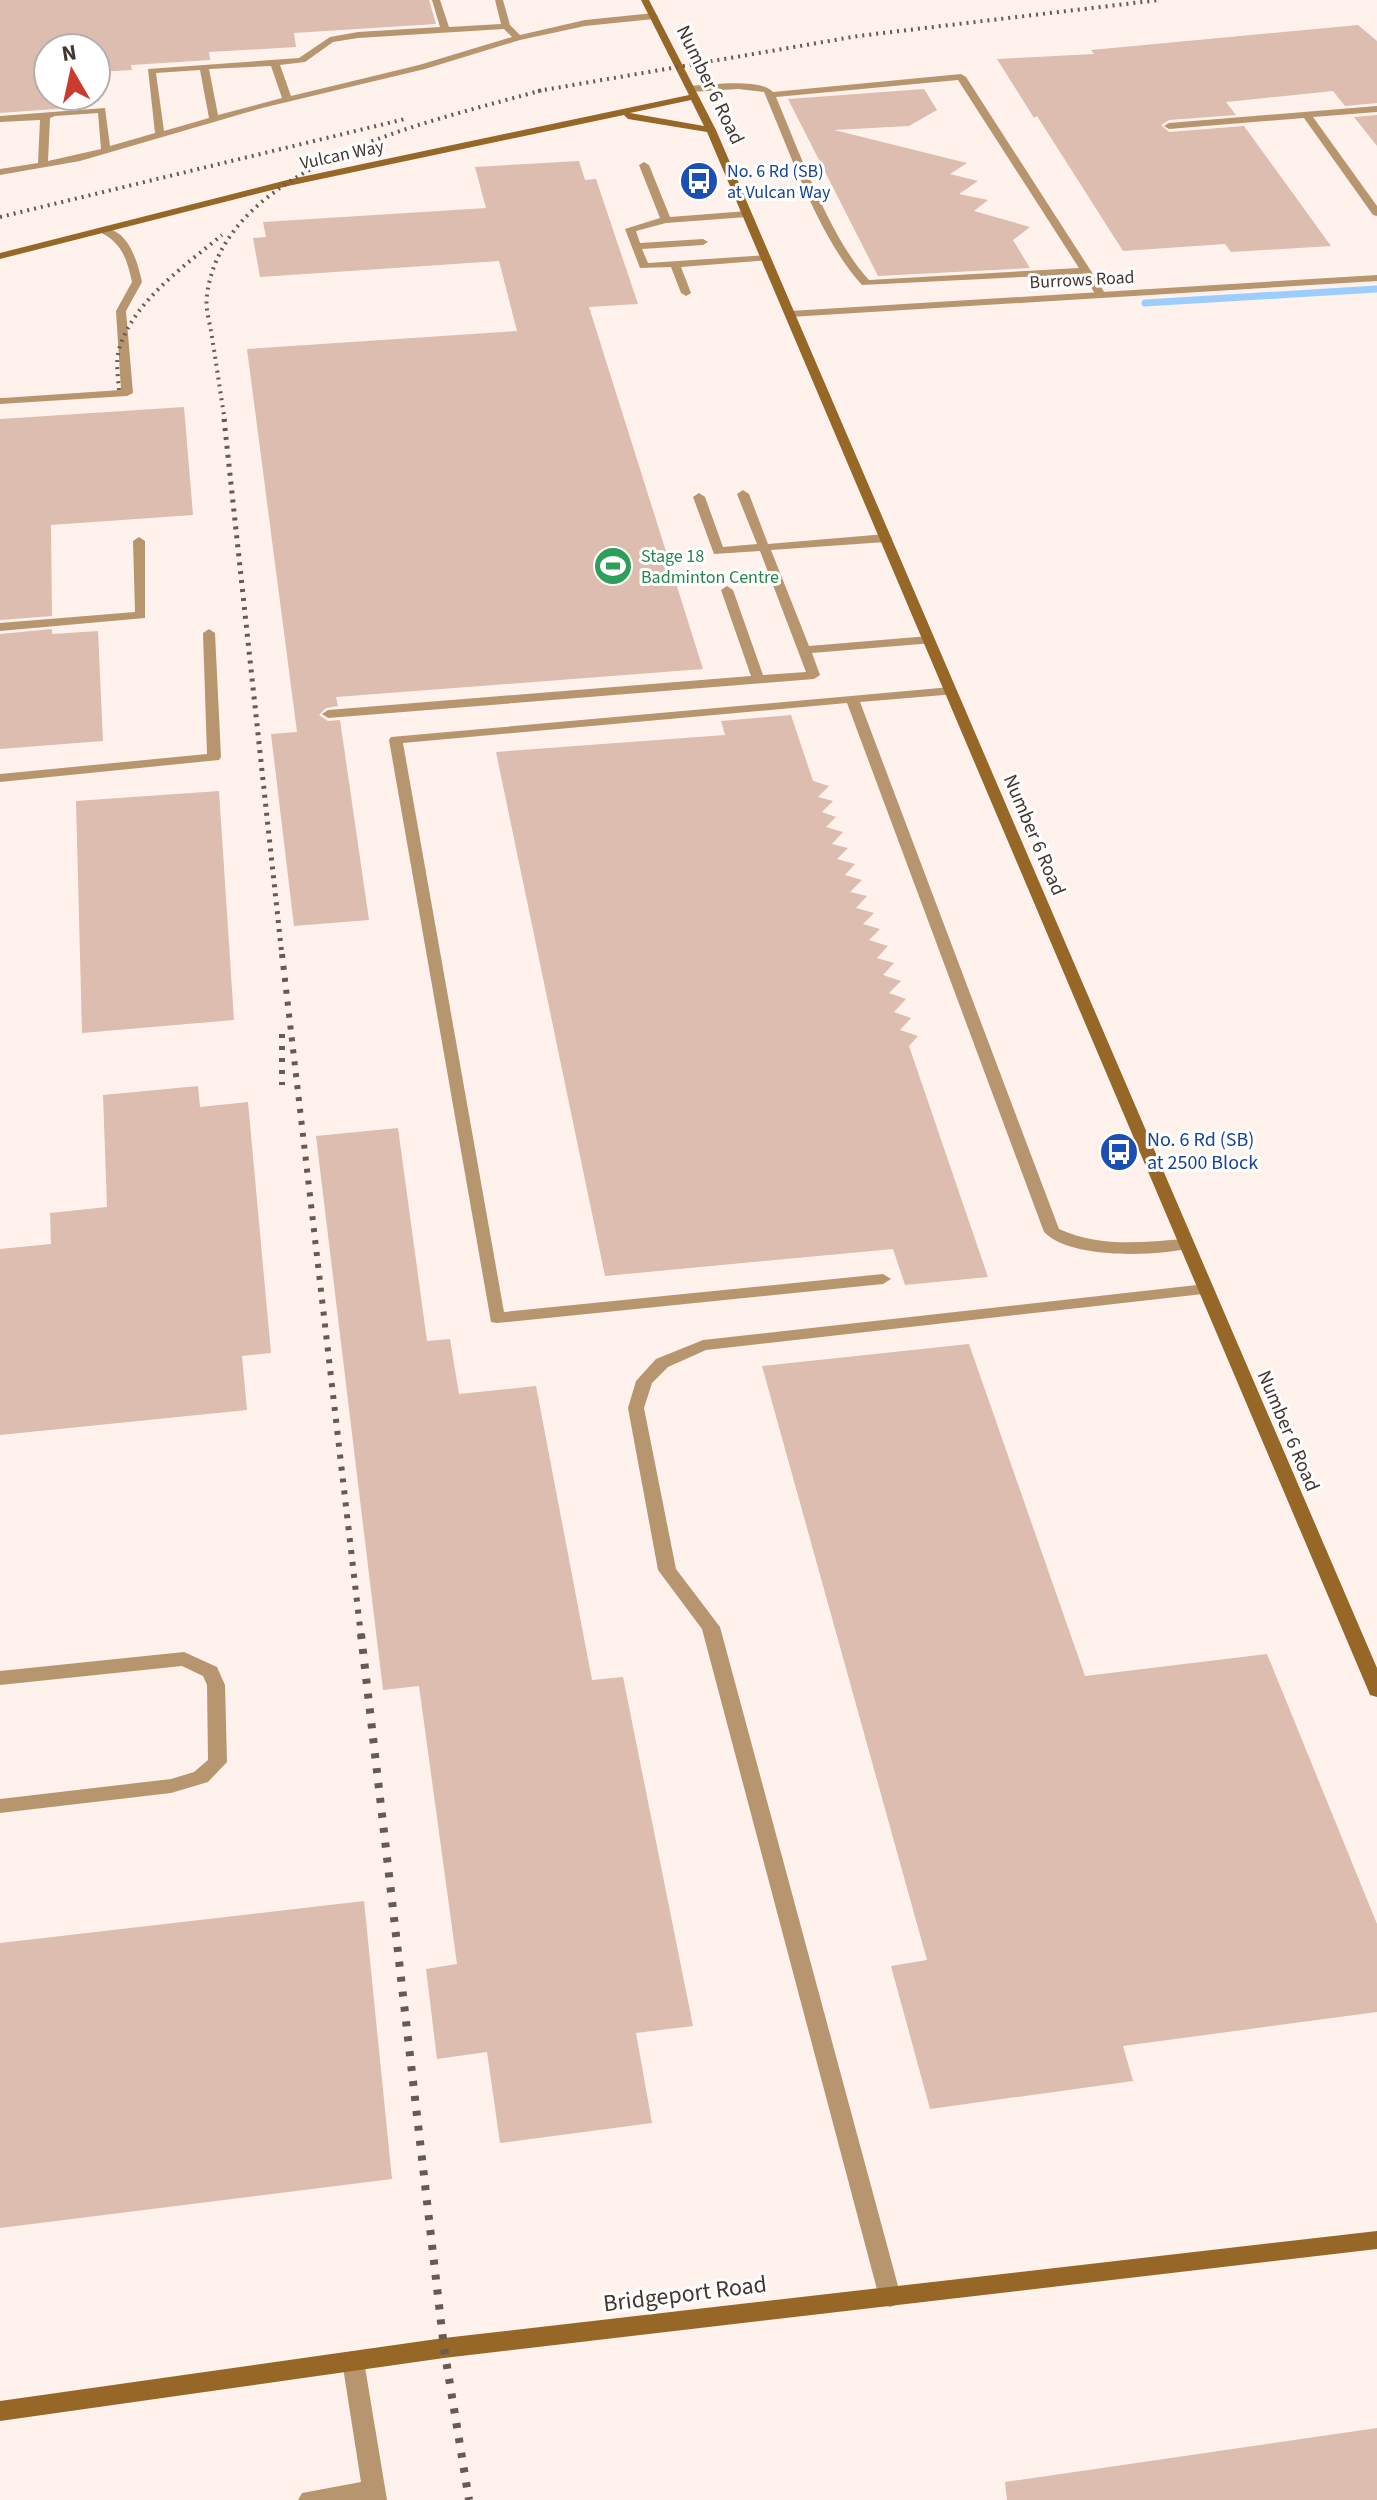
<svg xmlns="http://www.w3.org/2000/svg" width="1377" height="2500" font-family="'Source Sans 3',sans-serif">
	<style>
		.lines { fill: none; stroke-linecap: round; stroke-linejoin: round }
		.stream { stroke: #9bcefe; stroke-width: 7 }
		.building { fill: #dcbdaf }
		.lane { fill: #b7966f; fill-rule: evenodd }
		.street { fill: #b7966f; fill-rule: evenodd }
		.secondary { fill: #966727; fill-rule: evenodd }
		.rail-far3 { stroke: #675a55; stroke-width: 4; stroke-dasharray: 2 5; stroke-linecap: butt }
		.rail-far2 { stroke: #675a55; stroke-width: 5; stroke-dasharray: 3 6; stroke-linecap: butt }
		.rail-far1 { stroke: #675a55; stroke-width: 6; stroke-dasharray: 4 8; stroke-linecap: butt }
		.rail { stroke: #675a55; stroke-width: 8; stroke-dasharray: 5 10; stroke-linecap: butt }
		.labels { text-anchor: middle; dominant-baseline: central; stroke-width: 6; stroke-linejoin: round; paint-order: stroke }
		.far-street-label { font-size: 18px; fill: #433631; stroke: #fff }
		.far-transit-label { font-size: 18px; fill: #164399; stroke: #fff; text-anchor: start }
		.far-leisure-label { font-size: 18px; fill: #27864d; stroke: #fff; text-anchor: start }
		.street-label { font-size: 20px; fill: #433631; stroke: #fff }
		.transit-label { font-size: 20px; fill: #164399; stroke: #fff; text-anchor: start }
		.near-street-label { font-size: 24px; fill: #433631; stroke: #fff }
	</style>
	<rect width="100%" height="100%" fill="#fff2ec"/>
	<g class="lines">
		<!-- stream -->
		<path class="stream" d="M1145,303L1377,289"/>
	</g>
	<!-- building -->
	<path class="building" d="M0,0H429L436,24L294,33L296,47L209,52L210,60L131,65L132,70L96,72V48H48V96H82L83,107L0,113Z
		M1358,25L1377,41V103L1345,106L1333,91L1226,102L1236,115L1169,120L1161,125L1169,132L1244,126L1331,246L1231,252L1225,244L1123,251L1037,116L1034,118L997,59L1094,54L1091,50Z
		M924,89L937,110L909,126L834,130L967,163L950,174L978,181L959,194L988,200L974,211L1030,227L1013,240L1030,268L878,276L788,99Z
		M1377,115V146L1354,117Z
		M579,161L585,180L596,179L638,304L589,307L703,669L336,697L338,706L326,708L319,715L328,721L340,720L369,920L294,926L271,734L297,732L247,349L517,331L499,261L260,277L253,238L266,237L263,222L486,208L475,167Z
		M184,407L193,515L51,525L52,616L0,620V419Z
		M52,629V634L98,631L103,741L0,749V634Z
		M791,715L813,781L829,786L818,797L833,801L822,812L836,817L826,827L843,832L832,844L848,848L837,859L855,864L845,875L862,880L850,892L867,896L856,908L874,913L863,924L880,929L869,940L888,946L877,958L894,963L883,975L901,981L889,993L906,999L894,1012L911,1018L900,1030L918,1036L909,1046L988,1277L905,1285L893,1249L605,1276L496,752L725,735L721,721Z
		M219,791L234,1020L82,1033L76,801Z
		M198,1086L200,1107L248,1102L271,1353L242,1356L247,1410L0,1435V1249L51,1244L50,1213L107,1207L103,1095Z
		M398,1128L427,1341L450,1339L459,1394L536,1386L592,1680L623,1677L693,2026L636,2033L652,2123L500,2143L487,2052L437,2059L426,1969L457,1964L419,1686L383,1690L316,1136Z
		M969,1344L1085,1676L1267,1654L1377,1924V2012L1123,2046L1133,2081L930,2109L891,1966L927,1960L762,1366Z
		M364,1901L392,2179L0,2228V1943Z
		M1377,2428V2500H1007L1005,2482Z"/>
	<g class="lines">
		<!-- lane -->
		<path class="lane" d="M432,0H440L449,27L501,24L495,0H503L510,25L520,35L585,20L654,13L658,16L654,19L585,26L520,40L425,69L262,108L80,161L0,175V169L38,163L40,120L0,122V116L105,108L110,146L155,133L148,69L299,58L330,37L358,32L440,27ZM504,29L512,37L419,65L291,96L280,65L305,62L333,42L358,38ZM271,66L282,98L218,115L209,69ZM200,70L209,118L164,131L156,73ZM98,113L101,149L48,161L50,118L55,116Z
			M961,74L966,77L1091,271L1106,295L1105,297H1097L1083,274L862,285C819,238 790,152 764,92L738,89L691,92L686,89L691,86C711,85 760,78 773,92ZM958,80L1079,268L869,280C830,238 799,151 776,97Z
			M1377,106V112L1313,117L1377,206V216L1373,215L1304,118L1169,129L1164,126L1169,123Z
			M644,162L649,165L670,217L747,211L752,214L747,217L666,223L636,231L640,243L703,239L708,242L703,245L642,249L648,263L766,255L771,258L770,260L681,267L691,293L686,296L681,293L671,267L640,268L625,229L660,218L639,165Z
			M100,228C128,227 137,260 142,282L126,311L133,393L127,396L0,404V398H3L121,390L116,311L132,282C127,259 122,243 100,232Z
			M743,490L749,494L768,544L886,534L892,538L886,542L771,550L809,646L929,636L933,637V643L812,653L820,675L814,679L328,718L322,714L328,710L751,676L721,590L727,586L733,590L763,675L806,672L760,551L714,554L693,497L699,493L705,497L723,547L757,544L737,494Z
			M139,537L145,541V618L0,631V623L135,612L133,541Z
			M209,629L215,633L221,757L219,760L0,782V774L207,754L203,633Z
			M951,687L957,691L956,694L860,702L1059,1229C1101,1248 1141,1242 1186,1239L1192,1240L1194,1244L1192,1248C1156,1256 1072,1260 1044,1232L847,703L403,743L504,1312L883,1274L891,1279L883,1284L497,1323L491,1322L389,740L391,737Z
			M1206,1284L1212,1285L1214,1289L1212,1293L706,1350L668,1367L652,1383L644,1408L676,1569L720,1627L901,2297L898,2304L890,2307L882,2304L879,2297L702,1629L658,1570L628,1408L636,1381L656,1359L703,1340Z
			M184,1652L217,1667L225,1685L227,1762L208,1782L171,1793L0,1813V1799L171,1779L194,1772L208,1760L207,1685L203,1676L182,1666L0,1685V1671Z
			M353,2351L361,2354L364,2361L387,2500H298L302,2493L361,2482L342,2361L345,2354Z"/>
		<!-- street -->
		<path class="street" d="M1377,275V281L790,317L785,314L790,311Z"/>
		<!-- secondary -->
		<path class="secondary" d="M641,0H649L716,130L1377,1668V1697L1370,1695L1368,1690L707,132L628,119L624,115L288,186L0,259V253L287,180L689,95ZM691,100L704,126L630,113Z
			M1377,2231V2249L444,2358L0,2421V2401L444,2338Z"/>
		<!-- rail-far3 -->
		<path class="rail-far3" d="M538,91L858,36L1159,0
			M0,217L405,119
			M119,390C118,376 115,360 120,346C135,300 187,264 222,235
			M225,421C220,391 216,361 211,331C209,320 205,306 207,295C224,161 439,120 546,89"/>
		<!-- rail-far2 -->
		<path class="rail-far2" d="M224,419L282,956"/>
		<!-- rail-far1 -->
		<path class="rail-far1" d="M282,954L361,1636
			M282,1034V1085"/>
		<!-- rail -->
		<path class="rail" d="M361,1634L444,2348L469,2500"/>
	</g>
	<!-- icons -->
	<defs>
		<g id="bus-disc" transform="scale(2)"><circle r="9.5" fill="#1a4fb4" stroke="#fff"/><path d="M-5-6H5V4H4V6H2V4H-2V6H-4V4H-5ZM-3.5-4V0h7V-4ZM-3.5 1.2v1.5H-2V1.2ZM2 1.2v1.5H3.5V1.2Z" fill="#fff"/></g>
		<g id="stadium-disc" transform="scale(2)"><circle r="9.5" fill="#2e9e5b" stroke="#fff"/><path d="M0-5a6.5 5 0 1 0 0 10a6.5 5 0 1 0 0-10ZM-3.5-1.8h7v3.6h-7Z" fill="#fff"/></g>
	</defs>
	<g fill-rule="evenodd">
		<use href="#bus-disc" x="699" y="181"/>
		<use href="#stadium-disc" x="613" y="566"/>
		<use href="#bus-disc" x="1119" y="1152"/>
	</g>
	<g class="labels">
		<!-- far-street labels -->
		<g class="far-street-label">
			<text transform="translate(342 155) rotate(-12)">Vulcan Way</text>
			<text transform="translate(1082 280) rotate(-3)">Burrows Road</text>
		</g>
		<!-- far-transit labels -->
		<g class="far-transit-label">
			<text x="727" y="171">No. 6 Rd (SB)<tspan x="727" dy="21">at Vulcan Way</tspan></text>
		</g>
		<!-- far-leisure labels -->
		<g class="far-leisure-label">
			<text x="641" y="556">Stage 18<tspan x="641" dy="21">Badminton Centre</tspan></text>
		</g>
		<!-- street labels -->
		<g class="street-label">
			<text transform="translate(710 85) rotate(64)">Number 6 Road</text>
			<text transform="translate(1034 835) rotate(67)">Number 6 Road</text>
			<text transform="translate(1288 1431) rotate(67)">Number 6 Road</text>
		</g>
		<!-- transit labels -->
		<g class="transit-label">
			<text x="1147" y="1140">No. 6 Rd (SB)<tspan x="1147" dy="23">at 2500 Block</tspan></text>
		</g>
		<!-- near-street labels -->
		<g class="near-street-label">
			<text transform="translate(685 2294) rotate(-7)">Bridgeport Road</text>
		</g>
	</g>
	<!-- north arrow -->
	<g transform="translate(72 72) rotate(351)"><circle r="38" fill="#ffffff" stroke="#b4afad" stroke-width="2"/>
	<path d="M0-6L14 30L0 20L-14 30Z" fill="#c93c2f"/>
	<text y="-12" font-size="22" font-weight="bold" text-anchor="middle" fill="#433631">N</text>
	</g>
</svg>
